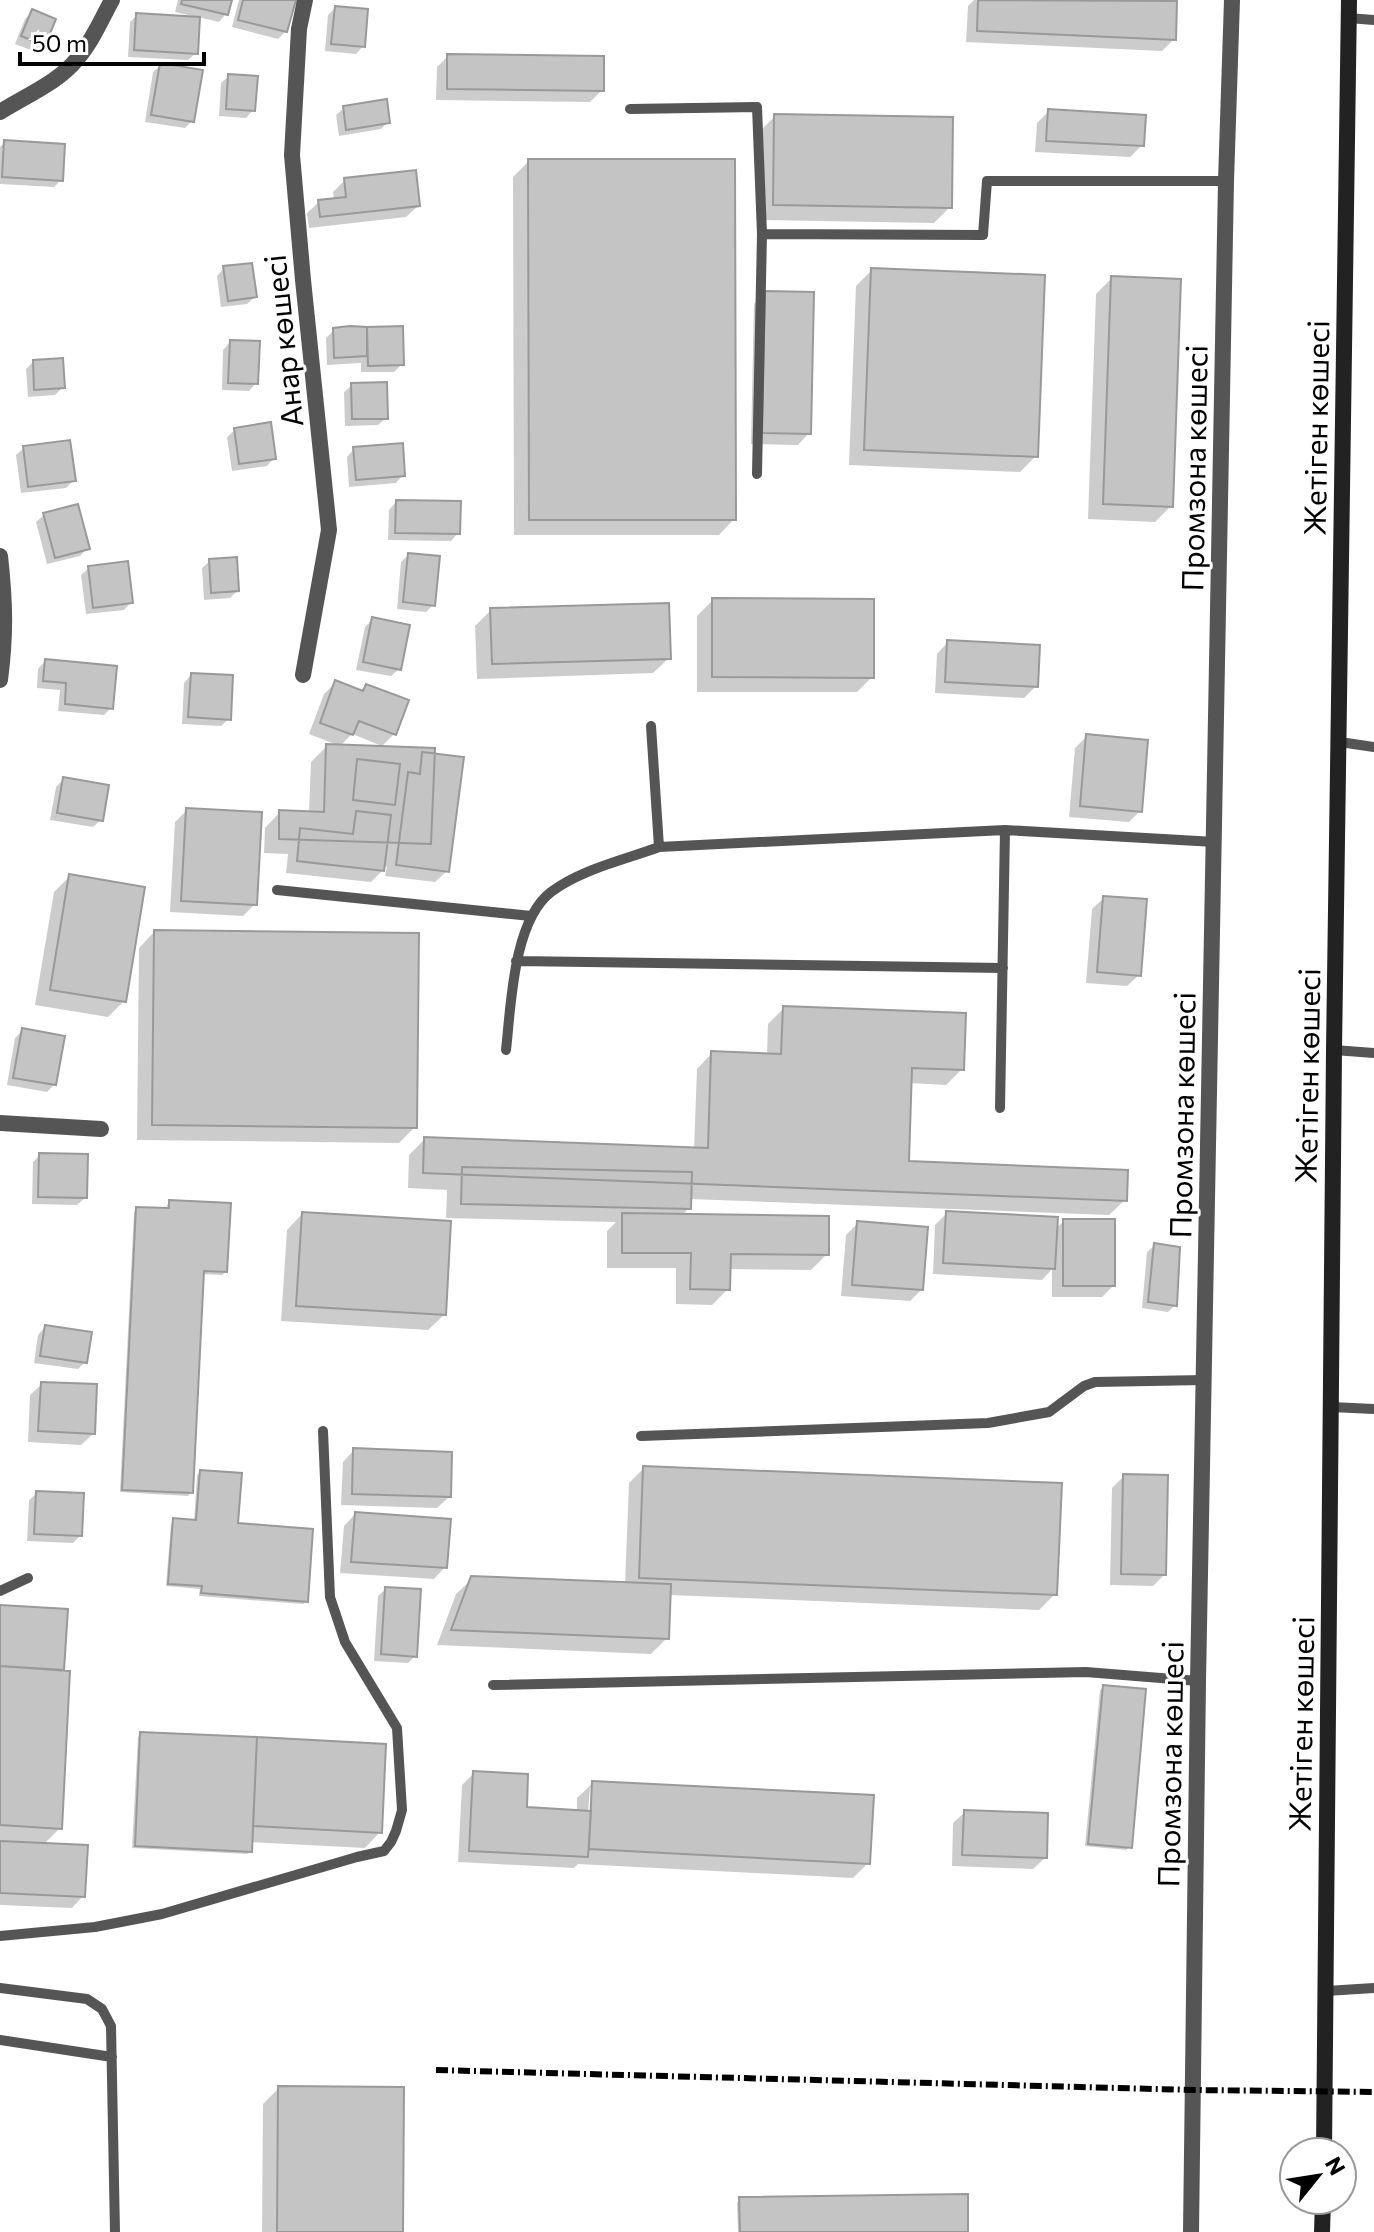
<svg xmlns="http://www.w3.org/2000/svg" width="1374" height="2232" font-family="Commissioner,sans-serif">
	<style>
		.shadow { fill: #0003; fill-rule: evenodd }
		.building { fill: #c4c4c4; stroke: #999; stroke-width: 2 }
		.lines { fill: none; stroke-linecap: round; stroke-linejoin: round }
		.lane { stroke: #555; stroke-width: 10 }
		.street { stroke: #555; stroke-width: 16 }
		.secondary { stroke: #222; stroke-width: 16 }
		.rail { stroke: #000; stroke-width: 6; stroke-dasharray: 12 4 2 4; stroke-linecap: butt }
		.labels { text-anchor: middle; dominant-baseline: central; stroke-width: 6; stroke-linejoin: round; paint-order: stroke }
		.street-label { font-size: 30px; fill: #000; stroke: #fff }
	</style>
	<rect width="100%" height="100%" fill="#fff"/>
	<!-- shadow -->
	<path class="shadow" d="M178,0H230L226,14L219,22L198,17L196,53L188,60L128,57L130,22L137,15L192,18V16L175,12Z
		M239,0H294L286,31L278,39L232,27Z
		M974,0H1103L1175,3L1174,39L1162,51L966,42L968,6Z
		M335,8L363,46L356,54L325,51L328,15Z
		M32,12L44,44L36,52L15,44L25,19Z
		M448,56L602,90L590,102L436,100L437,67Z
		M161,65L192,121L185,128L145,122L153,72Z
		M229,76L253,110L246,118L219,116L221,83Z
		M344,108L388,122L381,129L339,136L336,115Z
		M1049,111L1142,145L1130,157L1035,152L1037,123Z
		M775,116L950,207L934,223L758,220L759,132Z
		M5,142L61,180L54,187L0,184V147Z
		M529,161L734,519L719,535H514L513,177Z
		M345,180L418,206L406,217L309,228L307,213L319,202L334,200L333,192Z
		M224,268L255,297L247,304L221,307L217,276Z
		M872,270L1036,456L1020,472L849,465L856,286Z
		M1112,278L1171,506L1155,522L1088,519L1096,294Z
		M766,293L809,433L798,445L751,444L754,304Z
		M350,328H401L402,364L394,372H361V363L327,365L326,338L334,330Z
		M230,342L256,383L249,391L222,390L223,350Z
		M33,362L63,387L55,395L28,397L26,369Z
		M352,385L386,418L378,425L345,426L344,392Z
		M235,430L274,458L267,466L232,471L227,437Z
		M24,448L74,480L66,488L21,493L16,455Z
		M354,449L403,475L396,483L349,487L347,457Z
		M396,502L458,533L451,541L388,540L389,510Z
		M44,515L87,548L80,556L47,564L36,522Z
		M408,555L433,605L426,612L397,609L401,562Z
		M210,561L237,591L230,598L204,600L202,568Z
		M89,568L131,602L124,610L86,614L81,575Z
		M713,600L872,677L857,692H697V616Z
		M491,610L669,658L653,673L477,679L475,626Z
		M373,619L399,669L391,676L356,670L365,627Z
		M948,642L1036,686L1024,698L935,693L937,654Z
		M45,661L111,708L104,715L58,711L60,690L37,688L38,669Z
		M191,675L229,719L221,726L182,724L184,683Z
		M336,682L361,692L366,686L394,734L382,746L352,734L340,746L309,734L324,694Z
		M1087,736L1140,811L1129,822L1069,817L1075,748Z
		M327,746L447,871L435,882L385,876L387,866L371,882L286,873L288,854L264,853L265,828L280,812L309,813L311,762Z
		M64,779L101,820L93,827L50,820L56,787Z
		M187,810L255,904L243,916L170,912L175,822Z
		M70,876L124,1001L108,1017L35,1005L54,892Z
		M1104,898L1139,975L1127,986L1086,983L1092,909Z
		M154,932L415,1127L399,1143L137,1140L139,948Z
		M784,1008L962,1069L946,1085L909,1083L907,1163L1125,1200L1109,1215L689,1199V1208L681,1216L827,1254L811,1270L728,1269V1289L712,1305L676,1304V1268H607V1231L616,1222L446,1218L447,1190L408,1188L409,1155L425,1139L694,1150L697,1069L712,1053L767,1055L768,1024Z
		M23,1030L55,1084L47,1092L7,1085L15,1038Z
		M40,1155L85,1198L77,1205L32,1204L33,1162Z
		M170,1202L226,1272L222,1275L202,1274L191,1492L188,1496L120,1492L134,1212L137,1209L167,1210V1205Z
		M947,1213L1055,1229L1064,1221L1113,1286L1102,1297H1052V1269L1042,1280L933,1274L935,1225Z
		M302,1214L444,1315L428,1330L281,1321L287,1230Z
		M858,1223L921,1290L910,1301L841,1296L846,1235Z
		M1155,1245L1175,1305L1168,1312L1142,1308L1147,1252Z
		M45,1327L85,1362L78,1369L34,1363L38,1335Z
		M42,1384L93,1434L81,1445L28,1442L30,1395Z
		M354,1450L449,1497L437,1508L341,1505L343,1462Z
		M644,1468L1055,1594L1039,1610L669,1595L667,1638L651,1654L437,1645L456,1594L472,1579L625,1585L629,1483Z
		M200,1472L236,1525L306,1601L303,1604L199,1596L200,1589L166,1586L171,1524L174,1520L194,1522L197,1475Z
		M1124,1476L1164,1575L1153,1586L1110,1585L1112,1488Z
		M37,1493L80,1536L73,1543L27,1541L29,1500Z
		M355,1514L445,1567L434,1579L340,1573L344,1526Z
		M386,1589L415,1656L408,1663L374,1661L378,1596Z
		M0,1607L62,1669L60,1672V1828L43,1845L83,1896L72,1908L0,1905Z
		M1104,1687L1130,1847L1126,1850L1085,1846L1100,1690Z
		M141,1734L380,1832L365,1848L250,1842V1851L247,1854L132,1848L138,1737Z
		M474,1773L525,1809L577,1812V1798L593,1783L868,1863L853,1878L578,1864L574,1868L458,1862L462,1785ZM590,1788H594L592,1813H588Z
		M965,1812L1045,1858L1033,1869L952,1866L953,1823Z
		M279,2088L401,2232H262L263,2104Z
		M740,2199L966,2232H738L737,2203Z"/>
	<!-- building -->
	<path class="building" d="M182,0H232L228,15L181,4Z
		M243,0H296L287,32L238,20Z
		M978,0L1177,1L1176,40L977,31Z
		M335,6L368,9L365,47L331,44Z
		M32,9L56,19L45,46L21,36Z
		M136,13L200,17L198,54L134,50Z
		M447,54L604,56V91L447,89Z
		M160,63L203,70L194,122L151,115Z
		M228,74L258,76L255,111L226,109Z
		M387,99L390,123L346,130L343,106Z
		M1048,109L1146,115L1144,146L1046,141Z
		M774,114L953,117L952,208L773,205Z
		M4,140L65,144L63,181L2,177Z
		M528,159H735L736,520H529Z
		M416,170L420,206L320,217L318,200L346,197L344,178Z
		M252,263L257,297L228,301L223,266Z
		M871,268L1045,275L1038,457L864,450Z
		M1111,276L1181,279L1173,507L1103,504Z
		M765,291L814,292L811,434L762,433Z
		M350,326L367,327V356L334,358L333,328Z
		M403,326L404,365L368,366L367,327Z
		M230,340L260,341L258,384L228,383Z
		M63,358L65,388L34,390L33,360Z
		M387,382L388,419H352L351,383Z
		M271,422L276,459L239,464L234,428Z
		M70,440L76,481L28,487L23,446Z
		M403,443L405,476L356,480L353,447Z
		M396,500L461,501L460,534L395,533Z
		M78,504L90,549L55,558L43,513Z
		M408,553L440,556L435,606L403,602Z
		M237,557L239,591L211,593L209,559Z
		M128,561L133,603L93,608L88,566Z
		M712,598L874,599V678L712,677Z
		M669,603L671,659L492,664L490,608Z
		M372,617L410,625L401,670L363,662Z
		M947,640L1040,645L1038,687L945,682Z
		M45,659L117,666L113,709L65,704L66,683L43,681Z
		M191,673L233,675L231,720L188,717Z
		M335,680L363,691L366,684L409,700L396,735L359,721L353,735L320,723Z
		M1086,734L1148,740L1142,812L1080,806Z
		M326,744L435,748L431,844L279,839V810L324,812Z
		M422,752L464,757L449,872L396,865L408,772L420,774Z
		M357,759L400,764L395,805L353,800Z
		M63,777L109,785L103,821L57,813Z
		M186,808L262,812L257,905L181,901Z
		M356,811L391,815L384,871L297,861L300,828L353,834Z
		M69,874L145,887L126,1002L50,990Z
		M1103,896L1147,899L1141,976L1097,972Z
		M154,930L419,933L417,1128L152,1125Z
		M783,1006L966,1013L964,1070L912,1068L909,1161L1128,1170L1127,1201L423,1173L424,1137L708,1148L711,1051L781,1054Z
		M22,1028L65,1036L56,1085L13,1078Z
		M39,1153L88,1154L87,1198L38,1197Z
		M462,1167L692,1172L691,1209L461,1204Z
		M169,1200L231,1203L227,1272L204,1271L193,1493L122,1490L136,1207L169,1208Z
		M946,1211L1058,1217L1055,1269L943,1263Z
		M302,1212L451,1221L446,1315L296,1306Z
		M622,1213L829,1216V1255L731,1254L730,1290L690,1289L691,1253H622Z
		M1063,1219H1115V1286H1063Z
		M857,1221L928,1227L923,1290L852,1285Z
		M1154,1243L1180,1247L1177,1306L1148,1302Z
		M45,1325L92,1332L87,1363L40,1356Z
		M41,1382L97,1384L95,1434L38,1431Z
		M353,1448L452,1452L451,1497L352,1494Z
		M643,1466L1062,1483L1057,1595L639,1578Z
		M200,1470L242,1473L238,1523L313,1529L308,1602L201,1593L202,1586L168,1584L173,1518L196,1520Z
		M1123,1474L1168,1475L1166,1575L1121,1574Z
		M36,1491L84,1493L82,1536L34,1534Z
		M355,1512L451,1519L447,1568L351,1562Z
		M471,1576L671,1584L669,1639L451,1630Z
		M385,1587L421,1589L417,1657L381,1654Z
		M0,1605L68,1609L64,1670L0,1666Z
		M0,1666L70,1671L62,1829L0,1825Z
		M1103,1685L1146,1689L1132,1848L1088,1844Z
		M140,1732L257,1737L252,1852L135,1846Z
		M257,1737L386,1744L382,1833L253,1826Z
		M473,1771L528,1774L527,1807L591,1811L588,1857L469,1851Z
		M592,1781L874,1795L870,1864L589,1849Z
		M964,1810L1048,1813L1047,1858L962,1855Z
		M0,1841L88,1845L85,1897L0,1893Z
		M278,2086L404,2087L403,2232H277Z
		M968,2194V2232H740L739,2197Z"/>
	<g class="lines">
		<!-- lane -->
		<path class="lane" d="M1348,18L1374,20
			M630,109L757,107L762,234
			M757,474L762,234L983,235L987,181H1226
			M651,726L659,847L1005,830L1215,842
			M1340,742L1374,747
			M277,890L531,916
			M516,961L1003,968
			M506,1050C511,1006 513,921 551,892C582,869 624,860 659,847
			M1334,1050L1374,1053
			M1000,1108L1005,830
			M1331,1407L1374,1409
			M641,1436L988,1423L1049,1412L1084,1386L1095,1382L1204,1380
			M0,1591L28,1578
			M493,1685L1086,1672L1198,1681
			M0,1936L95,1927L162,1914L357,1857L384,1851L391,1842L396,1831L402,1810L397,1728L345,1642L330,1597L323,1431
			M0,1988L87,1999L102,2009L111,2026L115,2232
			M1326,1991L1374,1988
			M0,2040L112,2057"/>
		<!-- street -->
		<path class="street" d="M0,112C25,96 59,82 77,59C92,42 101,20 112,0
			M0,556C5,601 6,634 0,680
			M303,675L329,530L303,280L292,155L299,29L305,0
			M0,1123L101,1129
			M1191,2232L1198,1681L1226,181L1232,0"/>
		<!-- secondary -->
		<path class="secondary" d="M1324,2152L1334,1050L1349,0
			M1322,2232L1323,2200"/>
		<!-- rail -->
		<path class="rail" d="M436,2070L1194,2090L1374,2092"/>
	</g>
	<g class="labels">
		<!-- street labels -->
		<g class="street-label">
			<text transform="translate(282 341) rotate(-96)">Анар көшесі</text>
			<text transform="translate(1315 428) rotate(-89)">Жетіген көшесі</text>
			<text transform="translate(1193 468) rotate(-89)">Промзона көшесі</text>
			<text transform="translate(1306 1076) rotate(-89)">Жетіген көшесі</text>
			<text transform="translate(1181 1115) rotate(-89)">Промзона көшесі</text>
			<text transform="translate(1300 1724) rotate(-89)">Жетіген көшесі</text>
			<text transform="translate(1169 1764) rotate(-89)">Промзона көшесі</text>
		</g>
	</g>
	<!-- north arrow -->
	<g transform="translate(1318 2176) rotate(60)"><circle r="38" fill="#ffffff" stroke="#999999" stroke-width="2"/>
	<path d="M0-6L14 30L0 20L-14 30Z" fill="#000000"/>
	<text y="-12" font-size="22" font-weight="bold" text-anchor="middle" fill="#000000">N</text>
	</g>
	<!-- scale -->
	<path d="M20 52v12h184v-12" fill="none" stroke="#000000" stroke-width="4"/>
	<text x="32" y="52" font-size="24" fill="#000000" stroke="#ffffff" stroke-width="6" paint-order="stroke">50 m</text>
</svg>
